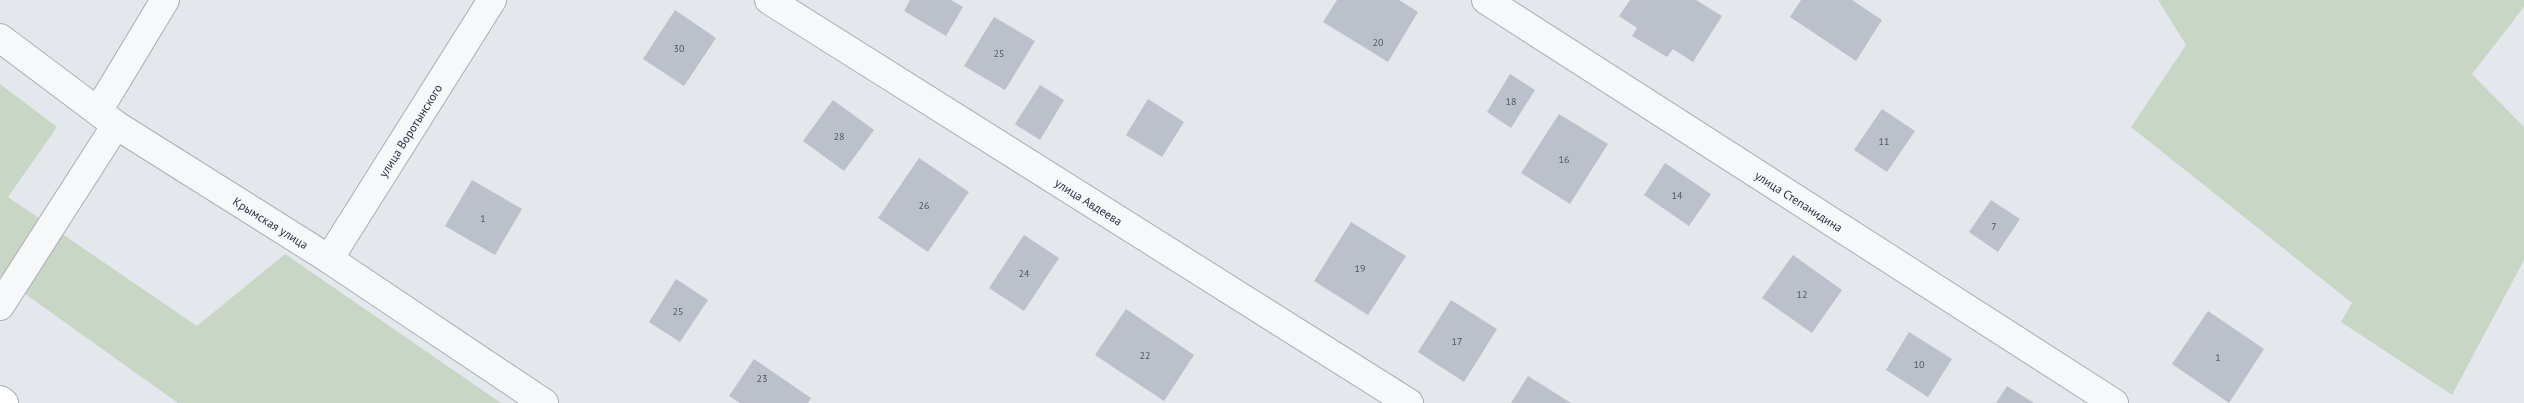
<svg xmlns="http://www.w3.org/2000/svg" width="2524" height="403" font-family="'PT Sans',sans-serif">
	<style>
		.green { fill: #c9d6c5 }
		.building { fill: #bbc0ca }
		.lines { fill: none; stroke-linecap: round; stroke-linejoin: round }
		.minor-casing { stroke: #a9aeb7; stroke-width: 30 }
		.primary-casing { stroke: #a3abb8; stroke-width: 30 }
		.minor { stroke: #f7f8fa; stroke-width: 28 }
		.primary { stroke: #fff; stroke-width: 28 }
		.labels { text-anchor: middle; dominant-baseline: central; stroke-width: 4; stroke-linejoin: round; paint-order: stroke }
		.number-label { font-size: 10px; fill: #4f5766 }
		.street-label { font-size: 12px; fill: #2b3445; stroke: #f4f6f9 }
	</style>
	<rect width="100%" height="100%" fill="#e4e7ec"/>
	<!-- green -->
	<path class="green" d="M2158,0H2524V7L2472,74L2524,127V260L2452,395L2341,322L2352,303L2131,127L2186,45Z
		M0,84L57,127L8,197L197,326L285,254L501,403H178L0,276Z"/>
	<!-- building -->
	<path class="building" d="M910,0H951L963,7L946,36L904,11Z
		M1337,0H1399L1418,12L1388,62L1323,22Z
		M1630,0H1696L1722,16L1693,62L1673,49L1667,57L1632,36L1637,28L1619,16Z
		M1801,0H1852L1882,20L1856,61L1790,17Z
		M675,10L716,38L684,86L643,59Z
		M994,17L1035,41L1005,90L964,66Z
		M1510,74L1535,90L1511,128L1487,112Z
		M1040,85L1064,100L1040,140L1015,124Z
		M1148,99L1184,122L1162,157L1126,135Z
		M833,100L874,130L844,171L803,141Z
		M1882,109L1915,131L1887,172L1854,150Z
		M1559,114L1608,144L1570,204L1521,173Z
		M919,158L969,192L928,252L878,218Z
		M1665,163L1711,194L1689,226L1644,195Z
		M472,180L522,209L495,255L445,226Z
		M1991,200L2020,219L1998,252L1969,232Z
		M1351,222L1406,256L1368,315L1314,281Z
		M1024,235L1059,258L1024,311L989,288Z
		M1793,255L1842,290L1812,333L1762,298Z
		M676,279L708,300L680,342L649,322Z
		M1451,300L1497,329L1464,382L1418,352Z
		M1126,309L1194,355L1164,401L1095,355Z
		M2208,311L2264,349L2229,403L2172,364Z
		M1909,332L1952,359L1928,397L1886,370Z
		M754,359L811,398L808,403H740L729,396Z
		M1528,376L1571,403H1511Z
		M2007,386L2034,403H1996Z"/>
	<g class="lines">
		<!-- minor casing -->
		<g class="minor-casing">
			<g id="minor">
				<path id="s1" d="M769,0L1409,403"/>
				<path id="s2" d="M1486,0L2114,403"/>
				<path id="s3" d="M0,38L116,125L329,259L544,403"/>
				<path d="M98,111L165,0"/>
				<path id="s4" d="M329,259L492,0"/>
				<path d="M0,306L116,125"/>
			</g>
		</g>
		<!-- primary casing -->
		<g class="primary-casing">
			<path id="primary" d="M0,400L4,403"/>
		</g>
		<!-- minor -->
		<use href="#minor" class="minor"/>
		<!-- primary -->
		<use href="#primary" class="primary"/>
	</g>
	<g class="labels">
		<!-- number labels -->
		<g class="number-label">
			<text x="1378" y="42">20</text>
			<text x="679" y="48">30</text>
			<text x="999" y="53">25</text>
			<text x="1511" y="101">18</text>
			<text x="839" y="136">28</text>
			<text x="1884" y="141">11</text>
			<text x="1564" y="159">16</text>
			<text x="1677" y="195">14</text>
			<text x="924" y="205">26</text>
			<text x="483" y="218">1</text>
			<text x="1994" y="226">7</text>
			<text x="1360" y="268">19</text>
			<text x="1024" y="273">24</text>
			<text x="1802" y="294">12</text>
			<text x="678" y="311">25</text>
			<text x="1457" y="341">17</text>
			<text x="1145" y="355">22</text>
			<text x="2218" y="357">1</text>
			<text x="1919" y="364">10</text>
			<text x="762" y="378">23</text>
		</g>
		<!-- street labels -->
		<g class="street-label">
			<text stroke="none"><textPath href="#s4" startOffset="152">улица Воротынского</textPath></text>
			<text stroke="none"><textPath href="#s1" startOffset="378">улица Авдеева</textPath></text>
			<text stroke="none"><textPath href="#s2" startOffset="372">улица Степанидина</textPath></text>
			<text stroke="none"><textPath href="#s3" startOffset="328">Крымская улица</textPath></text>
		</g>
	</g>
</svg>
